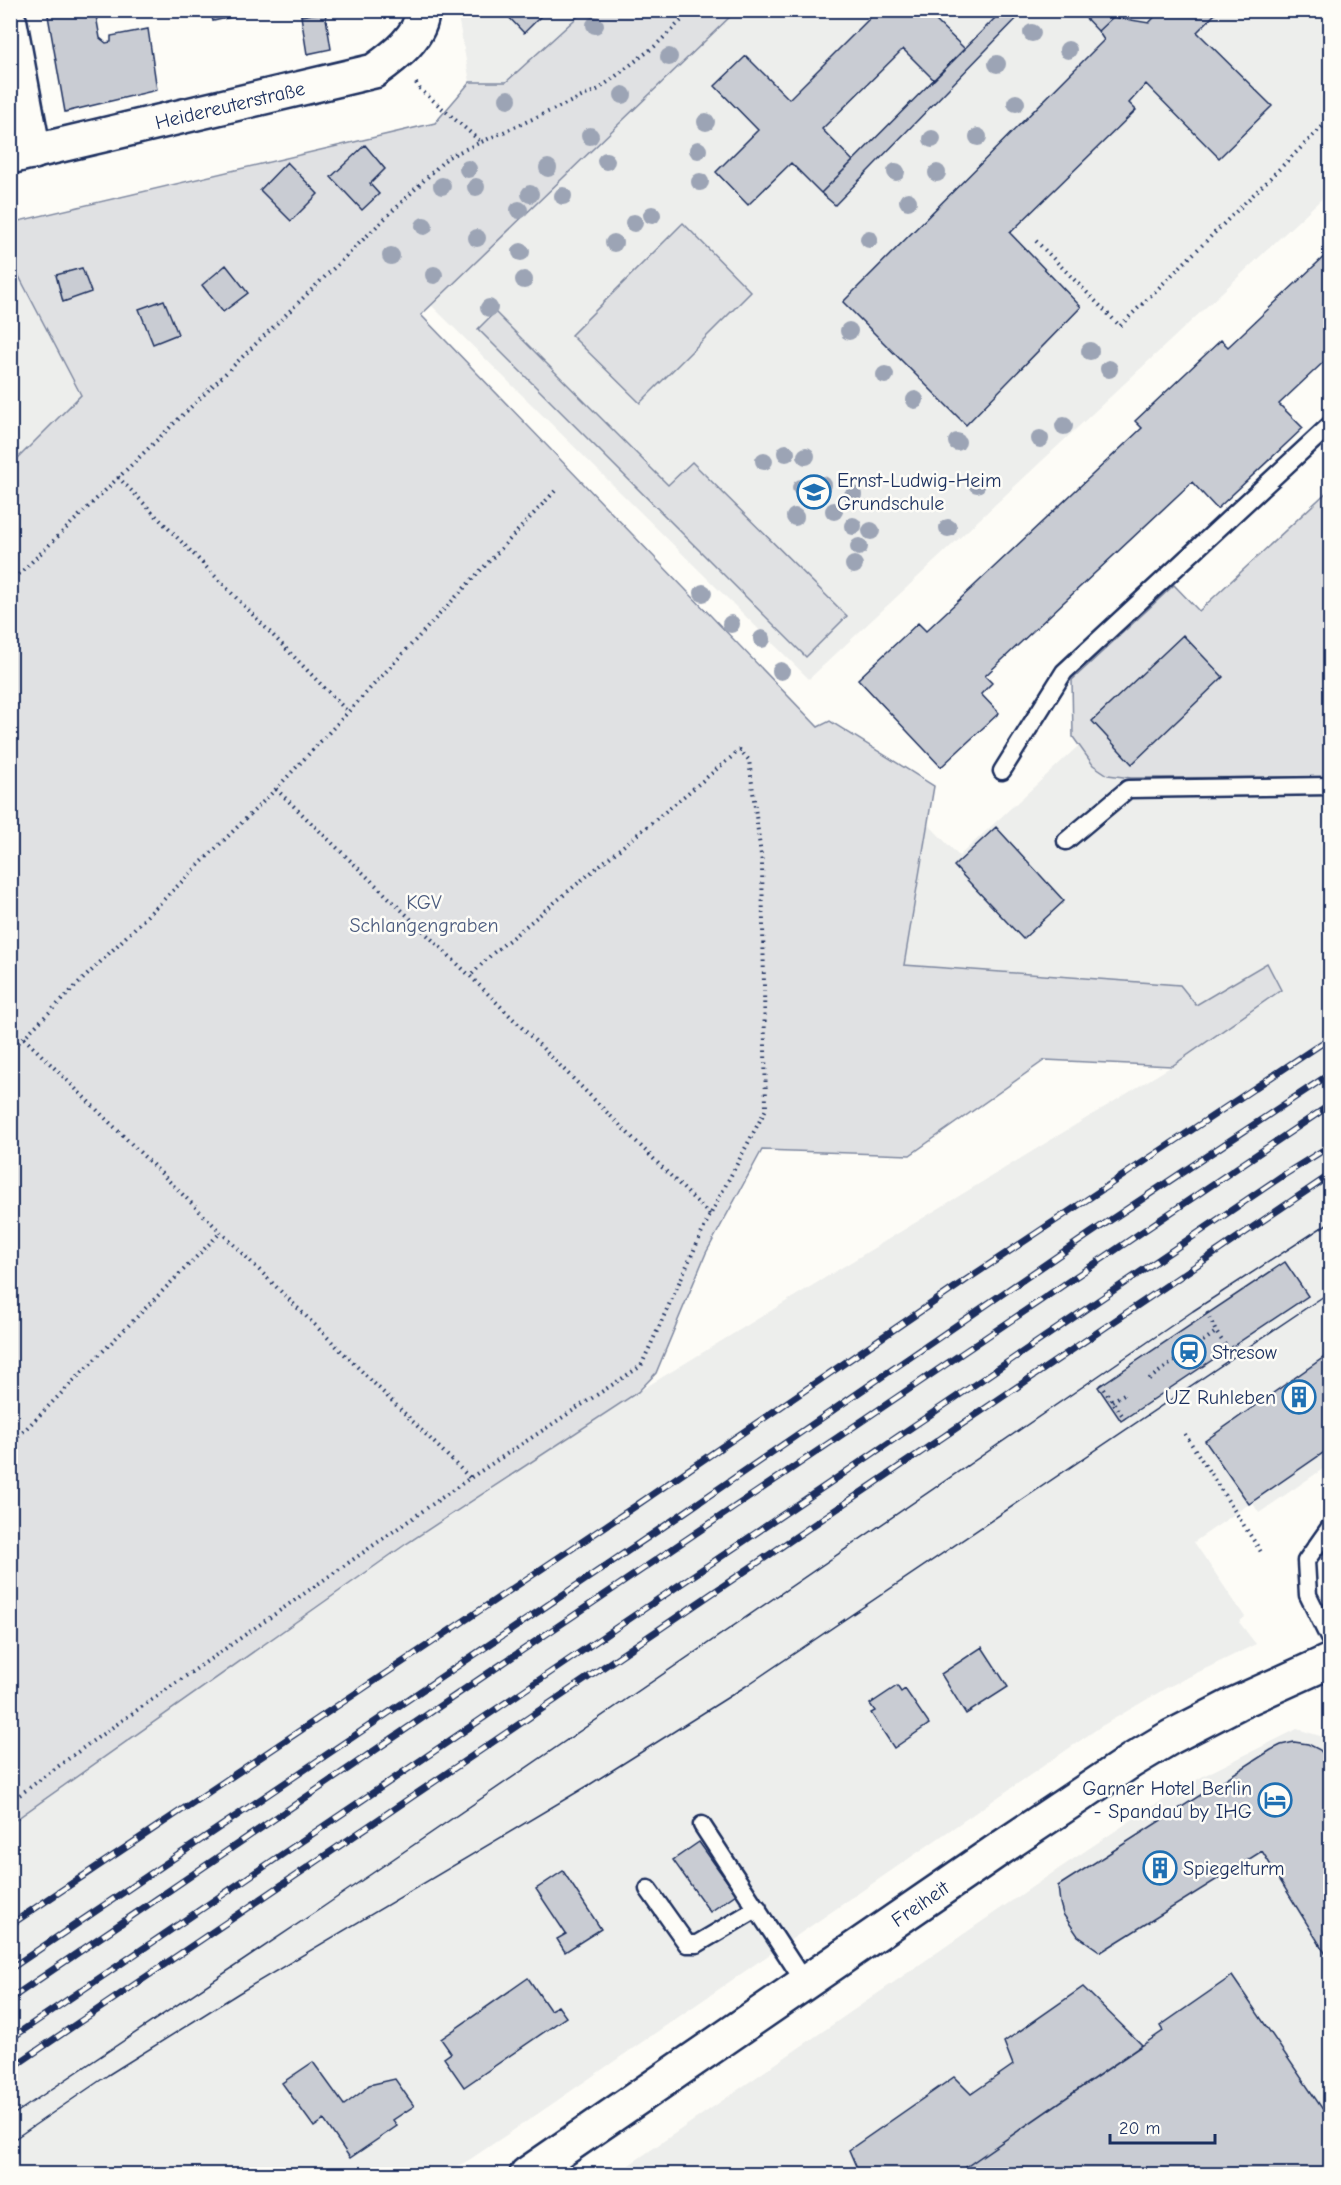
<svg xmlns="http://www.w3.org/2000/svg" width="1341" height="2185" font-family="'Comic Neue',sans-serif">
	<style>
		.built { fill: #edeeec }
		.green { fill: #e0e1e3; stroke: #7e88a0; stroke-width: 1.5 }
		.building { fill: #c9ccd3; stroke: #1b2f5e; stroke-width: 1.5 }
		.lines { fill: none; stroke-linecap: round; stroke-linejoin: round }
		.lane-casing { stroke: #1b2f5e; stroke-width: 21 }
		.street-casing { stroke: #1b2f5e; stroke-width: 38 }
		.secondary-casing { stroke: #1b2f5e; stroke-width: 38 }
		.path { stroke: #1b2f5e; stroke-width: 4; stroke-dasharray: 1.5 4.5; stroke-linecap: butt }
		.lane { stroke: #fdfcf7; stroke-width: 16 }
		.street { stroke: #fdfcf7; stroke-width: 33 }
		.secondary { stroke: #fdfcf7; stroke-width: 33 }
		.tram { stroke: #1b2f5e; stroke-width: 1.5 }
		.rail-casing { stroke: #1b2f5e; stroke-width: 7 }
		.rail { stroke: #fdfcf7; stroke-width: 4.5; stroke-dasharray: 14; stroke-linecap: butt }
		.tree { fill: #9ca4b5 }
		.labels { text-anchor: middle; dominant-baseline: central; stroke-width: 5; stroke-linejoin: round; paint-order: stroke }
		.street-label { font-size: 20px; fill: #1b2f5e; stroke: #fdfcf7 }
		.poi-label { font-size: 20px; fill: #1b2f5e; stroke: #fdfcf7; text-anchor: start }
		.park-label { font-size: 20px; fill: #4c5c7f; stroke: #fdfcf7 }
	</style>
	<rect width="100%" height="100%" fill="#fdfcf7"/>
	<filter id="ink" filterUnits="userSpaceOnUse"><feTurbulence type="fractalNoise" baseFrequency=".0167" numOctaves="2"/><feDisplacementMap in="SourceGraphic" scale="12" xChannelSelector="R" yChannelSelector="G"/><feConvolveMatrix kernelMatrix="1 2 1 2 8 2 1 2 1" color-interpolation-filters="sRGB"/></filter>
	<g filter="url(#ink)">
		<!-- built -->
		<path class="built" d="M457,11H584L505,82H470Z
			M736,11H1330V191L809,679L431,305Z
			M10,261L81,395L11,465H10Z
			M1330,489V1464L1259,1513L1252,1502L1194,1542L1245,1617L1239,1622L1256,1644L1168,1687L1100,1727L539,2113L469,2160L443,2174H11L10,1823L406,1544L638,1392L1172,1066L1281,991L1267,963L1196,1005L1180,985L904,965L928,824L959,856L1088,737L1198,612Z
			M1297,1729L1330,1739V2174H616L1048,1876L1148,1809L1205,1775Z"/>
		<!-- green -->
		<path class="green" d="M584,11H736L421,315L818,727L830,721L934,786L904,965L1180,985L1196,1005L1267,963L1281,990L1172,1066L1045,1060L910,1155L762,1150L706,1253L656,1373L638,1392L406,1544L11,1823V465L81,395L11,261L10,223L435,123L470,82H506Z
			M683,223L751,292L640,403L571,335Z
			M495,312L668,485L692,462L847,616L806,657L478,329Z
			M1330,489V777L1131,778L1108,775L1093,765L1073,737L1072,680L1174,585L1199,611Z"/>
		<!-- building -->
		<path class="building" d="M47,10H95L100,38L106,43L111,42V36L148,29L157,90L65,112Z
			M210,10H264L213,21Z
			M300,10H325V12L301,16Z
			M502,10H547L524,33Z
			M863,10H940L933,18L965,49L934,80L903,49L822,129L853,161L821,193L791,163L748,205L716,172L758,130L715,86L746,56L789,99L870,18Z
			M1003,10H1025L835,205L821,193Z
			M1078,10H1101L1113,17L1098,31Z
			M1161,10H1216L1217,12L1197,32L1272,106L1219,158L1146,84L1129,103L1136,110L1010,233L1081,307L966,425L843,302L1104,40L1098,31L1113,17L1149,23Z
			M325,12L331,49L307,54L301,16Z
			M365,145L385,169L370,184L379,194L362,210L331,177Z
			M287,162L318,194L291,221L260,190Z
			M1330,251V356L1279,404L1303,428L1217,509L1192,482L985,676L992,683L981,694L999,713L941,767L858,679L918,623L926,631L1142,428L1135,421L1221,340L1228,347Z
			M226,265L248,293L223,312L202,285Z
			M82,268L91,292L63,302L56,275Z
			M164,300L178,334L153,344L139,309Z
			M1183,635L1223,677L1132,764L1092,721Z
			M996,827L1064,901L1023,939L954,866Z
			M1285,1262L1308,1296L1121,1421L1098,1387Z
			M1330,1353V1448L1249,1504L1205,1441Z
			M982,1647L1008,1687L966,1714L941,1674Z
			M897,1686L901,1692L905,1689L929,1724L894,1748L871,1713L875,1711L870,1704Z
			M1294,1742L1308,1744L1320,1750L1330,1763V1961L1262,1851L1101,1952L1078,1936L1063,1914L1060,1903L1058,1886L1271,1750L1281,1745Z
			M699,1842L736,1894L710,1912L673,1860Z
			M563,1871L601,1929L565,1952L557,1939L566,1934L536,1889Z
			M1232,1976L1330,2120V2174H956L1163,2031L1160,2026Z
			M528,1978L550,2010L558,2006L566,2017L464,2087L444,2058L451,2053L441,2039Z
			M1083,1987L1142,2045L956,2174H854L858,2171L849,2150L954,2077L971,2094L1013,2065L1004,2042Z
			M313,2062L344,2105L363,2091L369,2085L395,2079L414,2106L393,2120L397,2126L350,2158L324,2120L314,2127L282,2083Z"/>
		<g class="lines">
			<!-- lane casing -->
			<g class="lane-casing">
				<path id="lane" d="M1002,771L1064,672L1330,425
					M1066,841L1128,789L1330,786
					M1330,1527L1306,1561L1308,1595L1330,1640
					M702,1825L805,1983
					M648,1889L687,1944H697L758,1908"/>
			</g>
			<!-- street casing -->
			<g class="street-casing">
				<g id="street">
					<path d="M10,23L34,152"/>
					<path id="s1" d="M10,157L374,71C392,58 423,36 422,10"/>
				</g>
			</g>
			<!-- secondary casing -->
			<g class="secondary-casing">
				<g id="secondary">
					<path id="s2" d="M527,2174L995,1852L1131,1761L1171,1737L1237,1703L1330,1661"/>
				</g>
			</g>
			<!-- path -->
			<path class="path" d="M416,83L420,89L481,142
				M1036,241L1120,326L1330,119
				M118,477L348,712
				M10,583L448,157L599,89L655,46L692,10
				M276,789L470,976L710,1215
				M24,1038L470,1478
				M10,1051L276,789L555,491
				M1207,1312L1216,1332L1228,1349
				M1149,1379L1216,1332
				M1100,1384L1125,1419
				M1112,1401L1126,1393
				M1185,1434L1263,1555
				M10,1445L221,1232
				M10,1802L87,1745L470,1478L641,1366L710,1215L766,1109L762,863L749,760L740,750L492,954L470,976"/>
			<!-- lane -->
			<use href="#lane" class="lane"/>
			<!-- street -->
			<use href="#street" class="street"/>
			<!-- secondary -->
			<use href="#secondary" class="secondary"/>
			<!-- tram -->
			<path class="tram" d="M10,2117L323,1907L1193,1311L1330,1222
				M10,2142L108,2075L239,1993L589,1785L746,1686L1330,1292"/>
			<!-- rail casing -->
			<g class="rail-casing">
				<path id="rail" d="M10,1925L637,1505L966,1280L1330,1038
					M10,1969L666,1525L1091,1233L1330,1074
					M10,1999L456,1695L1330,1105
					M10,2039L1282,1176L1330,1146
					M10,2069L1330,1175"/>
			</g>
			<!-- rail -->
			<use href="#rail" class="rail"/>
		</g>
		<!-- trees -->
		<g class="tree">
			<circle cx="595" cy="25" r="9"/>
			<circle cx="1032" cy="33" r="9"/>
			<circle cx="1068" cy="50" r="9"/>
			<circle cx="669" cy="57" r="9"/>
			<circle cx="997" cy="64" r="9"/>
			<circle cx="623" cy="95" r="9"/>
			<circle cx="508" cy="99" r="9"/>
			<circle cx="1016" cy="103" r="9"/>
			<circle cx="706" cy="122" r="9"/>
			<circle cx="590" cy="136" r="9"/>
			<circle cx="978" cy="137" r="9"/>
			<circle cx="932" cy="139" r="9"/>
			<circle cx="698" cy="150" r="9"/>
			<circle cx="606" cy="161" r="9"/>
			<circle cx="548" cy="168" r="9"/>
			<circle cx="468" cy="169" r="9"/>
			<circle cx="896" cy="172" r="9"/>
			<circle cx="937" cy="173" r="9"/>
			<circle cx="700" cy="182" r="9"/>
			<circle cx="442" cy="186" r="9"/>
			<circle cx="476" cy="187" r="9"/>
			<circle cx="530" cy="194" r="9"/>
			<circle cx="563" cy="196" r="9"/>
			<circle cx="908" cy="201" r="9"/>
			<circle cx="519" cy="210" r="9"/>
			<circle cx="652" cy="215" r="9"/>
			<circle cx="634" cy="223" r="9"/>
			<circle cx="424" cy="226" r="9"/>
			<circle cx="477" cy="238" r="9"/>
			<circle cx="869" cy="239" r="9"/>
			<circle cx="614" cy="243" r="9"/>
			<circle cx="521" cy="252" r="9"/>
			<circle cx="391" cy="256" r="9"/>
			<circle cx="434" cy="275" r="9"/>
			<circle cx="524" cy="280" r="9"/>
			<circle cx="489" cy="308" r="9"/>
			<circle cx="849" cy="331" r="9"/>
			<circle cx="1090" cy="351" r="9"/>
			<circle cx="1109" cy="369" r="9"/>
			<circle cx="885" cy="375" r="9"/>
			<circle cx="915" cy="400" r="9"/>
			<circle cx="1064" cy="426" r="9"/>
			<circle cx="1040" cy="439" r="9"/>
			<circle cx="957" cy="442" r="9"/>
			<circle cx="786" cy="453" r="9"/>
			<circle cx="806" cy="456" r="9"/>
			<circle cx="764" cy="461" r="9"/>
			<circle cx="977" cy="484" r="9"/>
			<circle cx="823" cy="485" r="9"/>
			<circle cx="801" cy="488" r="9"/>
			<circle cx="853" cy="495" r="9"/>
			<circle cx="834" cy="511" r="9"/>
			<circle cx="795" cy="517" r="9"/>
			<circle cx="853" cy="526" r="9"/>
			<circle cx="948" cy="528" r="9"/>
			<circle cx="871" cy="531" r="9"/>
			<circle cx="859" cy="547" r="9"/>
			<circle cx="854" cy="565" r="9"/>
			<circle cx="703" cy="593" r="9"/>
			<circle cx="731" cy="624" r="9"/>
			<circle cx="762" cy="639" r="9"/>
			<circle cx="781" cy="671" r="9"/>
		</g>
	</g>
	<!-- icons -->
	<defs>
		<g id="school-ring" transform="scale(1.725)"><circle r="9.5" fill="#fdfcf7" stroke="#1f6fb2" stroke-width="1.5"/><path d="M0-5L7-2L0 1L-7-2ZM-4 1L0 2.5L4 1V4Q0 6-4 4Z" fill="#1f6fb2"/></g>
		<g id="station-ring" transform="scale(1.725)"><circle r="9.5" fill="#fdfcf7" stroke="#1f6fb2" stroke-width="1.5"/><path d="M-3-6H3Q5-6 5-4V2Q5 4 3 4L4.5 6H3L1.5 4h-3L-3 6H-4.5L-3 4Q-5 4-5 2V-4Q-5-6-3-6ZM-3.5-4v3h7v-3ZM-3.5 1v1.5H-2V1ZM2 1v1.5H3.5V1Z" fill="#1f6fb2"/></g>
		<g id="building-ring" transform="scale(1.725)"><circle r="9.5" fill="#fdfcf7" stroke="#1f6fb2" stroke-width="1.5"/><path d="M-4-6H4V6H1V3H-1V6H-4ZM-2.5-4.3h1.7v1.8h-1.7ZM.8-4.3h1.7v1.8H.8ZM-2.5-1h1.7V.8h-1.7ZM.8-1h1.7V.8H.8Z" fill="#1f6fb2"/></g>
		<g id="hotel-ring" transform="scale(1.725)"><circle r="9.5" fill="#fdfcf7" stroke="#1f6fb2" stroke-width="1.5"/><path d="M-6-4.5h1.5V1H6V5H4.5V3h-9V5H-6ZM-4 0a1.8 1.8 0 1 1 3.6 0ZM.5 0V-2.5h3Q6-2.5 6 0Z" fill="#1f6fb2"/></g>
	</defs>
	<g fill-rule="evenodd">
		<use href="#school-ring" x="814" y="492"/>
		<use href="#station-ring" x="1189" y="1352"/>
		<use href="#building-ring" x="1299" y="1397"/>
		<use href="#hotel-ring" x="1275" y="1800"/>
		<use href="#building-ring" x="1160" y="1868"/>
	</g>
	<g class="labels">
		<!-- street labels -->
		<g class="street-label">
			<text stroke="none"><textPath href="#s1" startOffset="226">Heidereuterstraße</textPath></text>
			<text stroke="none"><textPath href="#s2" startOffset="477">Freiheit</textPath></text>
		</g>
		<!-- poi labels -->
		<g class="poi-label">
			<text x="837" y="480">Ernst-Ludwig-Heim<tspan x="837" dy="23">Grundschule</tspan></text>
			<text x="1212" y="1352">Stresow</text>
			<text x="1276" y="1397" text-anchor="end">UZ Ruhleben</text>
			<text x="1252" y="1788" text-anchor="end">Garner Hotel Berlin<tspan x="1252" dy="23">- Spandau by IHG</tspan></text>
			<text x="1183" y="1868">Spiegelturm</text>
		</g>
		<!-- park labels -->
		<g class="park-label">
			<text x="424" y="902">KGV<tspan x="424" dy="23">Schlangengraben</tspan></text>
		</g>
	</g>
	<!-- margin -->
	<rect width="1341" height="2185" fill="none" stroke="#fdfcf7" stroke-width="36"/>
	<rect x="18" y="18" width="1305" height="2149" fill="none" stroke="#1b2f5e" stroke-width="2" filter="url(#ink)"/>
	<!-- scale -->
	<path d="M1110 2134v9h105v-9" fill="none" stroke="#1b2f5e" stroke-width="3"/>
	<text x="1119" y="2134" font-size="18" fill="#1b2f5e" stroke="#fdfcf7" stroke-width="4.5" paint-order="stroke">20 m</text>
</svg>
